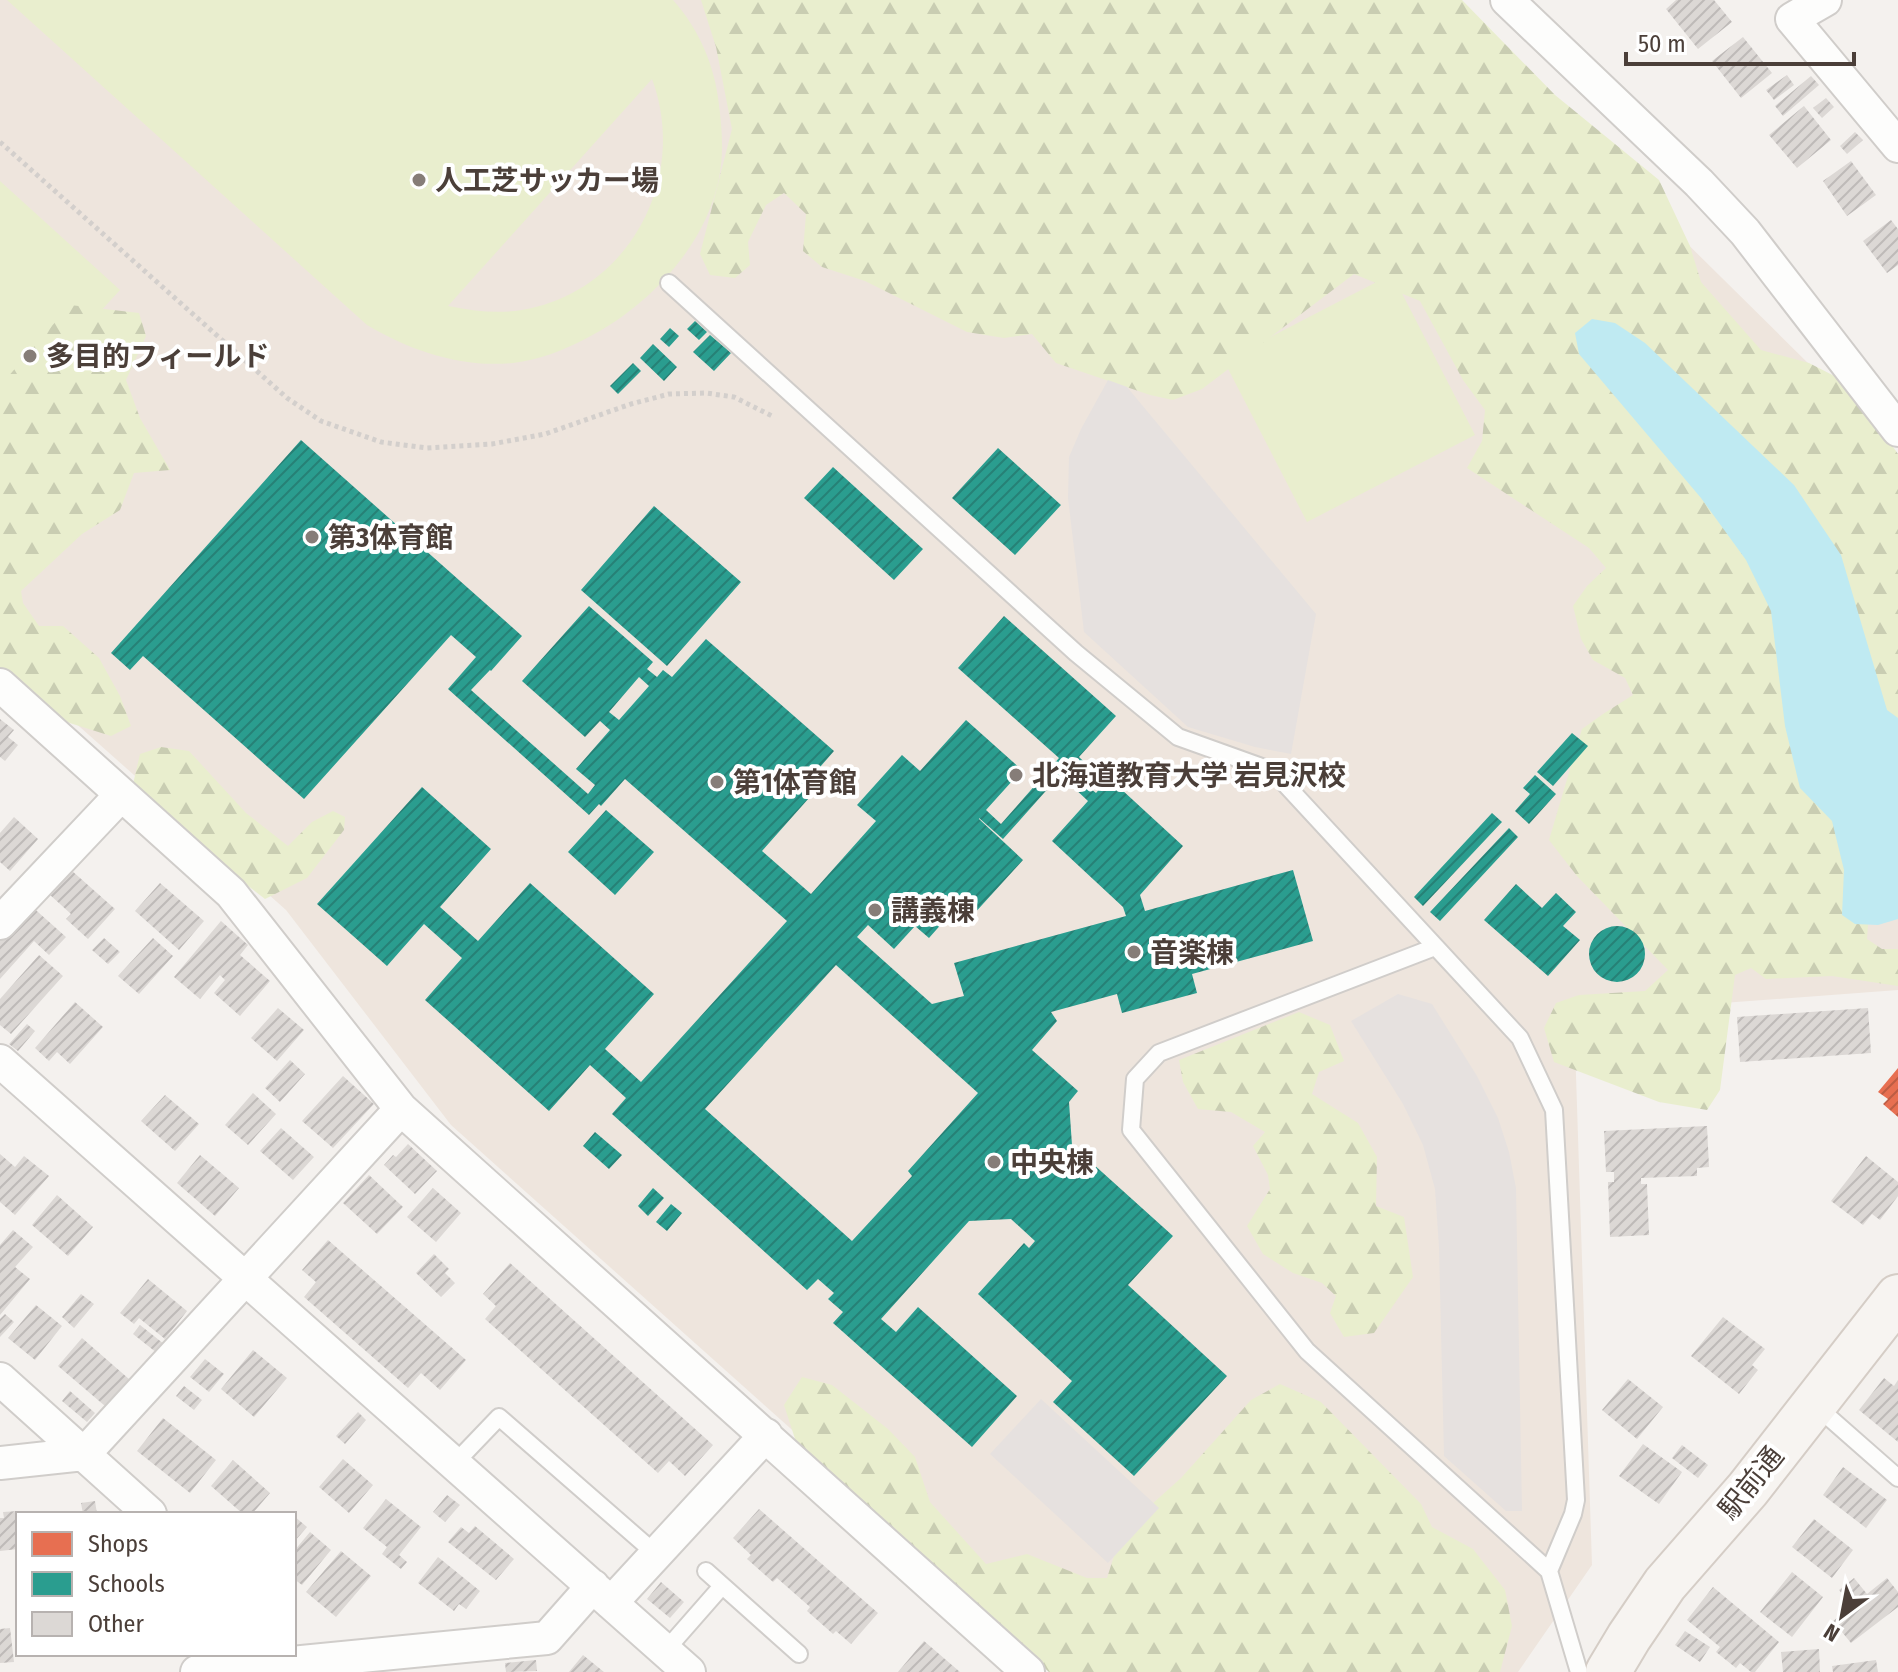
<svg xmlns="http://www.w3.org/2000/svg" width="1898" height="1672" font-family="'Fira Sans Condensed','Noto Sans JP',sans-serif">
	<style>
		.education { fill: #eee5dd }
		.green { fill: #e9eece; fill-rule: evenodd }
		.forest { fill: url(#forest-firs) }
		.parking { fill: #e6e1df }
		.water { fill: #bfeaf2 }
		.shops { fill: url(#shops-hatch) }
		.schools { fill: url(#schools-hatch); fill-rule: evenodd }
		.building { fill: url(#building-hatch) }
		.lines { fill: none; stroke-linecap: round; stroke-linejoin: round }
		.lane-casing { stroke: #d0cdca; stroke-width: 20 }
		.street-casing { stroke: #d0cdca; stroke-width: 36 }
		.secondary-casing { stroke: #d5cdc6; stroke-width: 48 }
		.path { stroke: #d3cfcc; stroke-width: 5; stroke-dasharray: 4 4; stroke-linecap: butt }
		.lane { stroke: #fdfdfc; stroke-width: 16 }
		.street { stroke: #fdfdfc; stroke-width: 32 }
		.secondary { stroke: #f7f4f1; stroke-width: 44 }
		.poi-dot { fill: #867d78; stroke: #fff; stroke-width: 3 }
		.labels { text-anchor: middle; dominant-baseline: central; stroke-width: 8; stroke-linejoin: round; paint-order: stroke }
		.poi-label { font-size: 28px; font-weight: bold; fill: #4b3f39; stroke: #fff; text-anchor: start }
		.street-label { font-size: 28px; fill: #4b3f39; stroke: #fff }
	</style>
	<defs>
		<pattern id="forest-firs" width="22" height="20" patternUnits="userSpaceOnUse" patternTransform="scale(2)"><rect width="22" height="20" fill="#e9eece"/><path d="M5 1l3.5 6h-7zM16 11l3.5 6h-7z" fill="#c9cdb2"/></pattern>
		<pattern id="shops-hatch" width="6" height="6" patternUnits="userSpaceOnUse" patternTransform="scale(2)"><rect width="6" height="6" fill="#e76f51"/><path d="M-1 1l2-2M0 6l6-6M5 7l2-2" fill="none" stroke="#bd5d44"/></pattern>
		<pattern id="schools-hatch" width="6" height="6" patternUnits="userSpaceOnUse" patternTransform="scale(2)"><rect width="6" height="6" fill="#2a9d8f"/><path d="M-1 1l2-2M0 6l6-6M5 7l2-2" fill="none" stroke="#268176"/></pattern>
		<pattern id="building-hatch" width="6" height="6" patternUnits="userSpaceOnUse" patternTransform="scale(2)"><rect width="6" height="6" fill="#dcd8d5"/><path d="M-1 1l2-2M0 6l6-6M5 7l2-2" fill="none" stroke="#bebab8"/></pattern>
	</defs>
	<rect width="100%" height="100%" fill="#f4f1ee"/>
	<!-- education -->
	<path class="education" d="M0,0H1445L1456,15L1813,368L1898,483V990L1574,1014L1592,1565L1518,1672H1063L451,1125L286,910L0,656Z"/>
	<!-- green -->
	<path class="green" d="M7,0H673C699,29 715,66 719,105C722,129 724,153 719,178C706,246 648,307 587,338C564,350 539,360 513,363C461,368 411,351 367,325ZM652,79C689,178 629,292 522,310C497,314 473,311 448,306Z
		M0,181L120,290L0,421Z
		M1392,274L1475,435L1307,522L1224,361Z"/>
	<!-- forest -->
	<path class="forest" d="M701,0H1462L1555,95L1659,180L1690,246L1701,282L1761,350L1809,363L1848,383L1898,454V724L1761,556L1869,912L1867,939L1882,949H1898V986L1832,976L1766,979L1751,968L1735,975L1720,1090L1707,1110L1659,1102L1554,1062L1544,1028L1556,1003L1579,995L1645,991L1668,970L1577,876L1549,840L1582,729L1603,714L1633,695L1625,678L1593,660L1581,639L1573,606L1587,586L1606,568L1589,548L1467,468L1482,441L1485,410L1463,380L1420,301L1354,274L1202,389L1173,400L1150,395L1056,363L1032,334L1004,338L967,332L865,281L822,267L803,251L806,214L784,193L766,205L748,242L750,265L735,278L710,275L700,254L732,129L716,47Z
		M70,305L139,313L146,336L126,380L140,418L170,470L134,473L120,510L82,534L21,591L23,603L39,626H63L99,658L120,696L131,726L111,736L57,719L0,669V386Z
		M161,747L189,751L246,813L288,846L312,822L333,811L345,817L344,830L307,878L265,899L247,885L210,861L133,784L140,754Z
		M1299,1012L1330,1025L1344,1061L1319,1072L1312,1094L1358,1123L1377,1157L1376,1206L1404,1217L1413,1277L1374,1333L1344,1337L1330,1313L1336,1296L1322,1283L1293,1273L1263,1254L1247,1226L1270,1189L1268,1175L1253,1146L1265,1132L1231,1112L1198,1109L1183,1082L1179,1060Z
		M802,1377L832,1385L888,1429L915,1457L930,1502L986,1564L1027,1554L1087,1578H1107L1122,1531L1181,1478L1251,1400L1280,1384L1321,1402L1421,1504L1432,1527L1473,1549L1505,1590L1512,1626L1500,1672H1049L797,1445L784,1405Z"/>
	<!-- parking -->
	<path class="parking" d="M1108,380L1127,387L1316,614L1291,754L1255,747L1188,727L1084,632L1068,498L1069,457L1081,429Z
		M1398,994L1432,1004L1477,1076L1498,1118L1509,1152L1516,1188L1522,1511H1506L1444,1456L1439,1247L1435,1189L1423,1145L1403,1104L1351,1021Z
		M1041,1399L1159,1508L1108,1563L990,1454Z"/>
	<!-- water -->
	<path class="water" d="M1592,319L1615,323L1645,343L1794,485L1841,555L1887,710L1898,718V919L1878,925L1855,924L1842,915L1844,870L1832,821L1800,788L1785,726L1771,611L1746,560L1701,498L1579,354L1575,333Z"/>
	<!-- shops -->
	<path class="shops" d="M1898,1068V1117L1883,1104L1888,1099L1878,1092Z"/>
	<!-- schools -->
	<path class="schools" d="M695,321L707,332L699,340L687,329Z
		M670,328L679,336L669,347L660,339Z
		M710,335L731,353L714,371L693,352Z
		M653,344L677,367L664,381L640,358Z
		M633,363L641,371L618,394L610,386Z
		M301,440L522,636L491,671L490,670L471,690L588,794L595,785L576,769L610,730L600,721L585,737L522,681L589,606L653,662L647,669L657,677L663,670L672,677L706,639L834,751L800,790L809,798L762,851L811,894L876,821L857,805L902,755L920,771L966,720L1022,770L986,810L1001,824L1059,758L958,668L1004,616L1116,716L1079,757L1097,774L1086,785L1096,793L1109,778L1183,846L1140,895L1145,911L1293,870L1313,941L1192,974L1197,993L1122,1013L1117,994L1051,1012L1057,1021L1032,1050L1078,1091L1069,1102L1072,1145L1173,1236L1128,1285L1227,1376L1134,1476L1053,1402L1072,1381L978,1294L1024,1243L1029,1248L1035,1241L1011,1219L969,1221L881,1319L896,1332L918,1307L1017,1396L972,1447L833,1323L843,1312L828,1299L834,1293L818,1279L807,1290L612,1114L626,1098L590,1065L549,1111L425,1000L462,958L424,924L387,966L317,904L422,787L491,849L440,907L478,941L530,883L654,994L605,1049L641,1082L787,921L625,779L601,806L599,804L589,815L448,689L476,657L451,635L304,799L143,656L130,670L111,653ZM639,677L649,686L619,720L609,712ZM1072,765L1082,774L1072,786L1088,801L1052,841L1123,907L1126,916L954,963L964,996L932,1004L857,937L868,925L894,949L915,926L929,938L959,904L972,916L1023,860L979,819V818L1003,839L1068,766L1070,767ZM836,965L978,1093L908,1171L912,1176L852,1241L705,1109Z
		M998,448L1061,505L1015,555L952,498Z
		M833,467L923,549L894,580L804,498Z
		M654,506L741,582L667,666L581,590Z
		M1572,733L1588,746L1553,786L1537,772Z
		M1535,775L1556,794L1529,824L1515,811L1530,794L1523,788Z
		M606,810L654,852L615,895L568,852Z
		M1492,813L1502,822L1423,906L1414,897Z
		M1509,828L1518,837L1440,921L1430,912Z
		M1516,884L1542,908L1556,893L1576,912L1563,926L1580,940L1548,976L1484,920Z
		M1589 954a28 28 0 1 1 56 0a28 28 0 1 1-56 0Z
		M595,1132L622,1155L609,1169L583,1146Z
		M653,1188L664,1198L648,1216L638,1206Z
		M671,1204L682,1213L667,1231L656,1222Z"/>
	<!-- building -->
	<path class="building" d="M1676,0H1714L1732,22L1698,49L1666,9Z
		M1743,37L1772,73L1741,98L1712,61Z
		M1787,75L1794,85L1774,100L1766,90Z
		M1811,76L1819,85L1783,116L1775,106Z
		M1826,98L1834,107L1822,118L1813,108Z
		M1804,106L1831,140L1797,168L1769,135Z
		M1855,132L1863,140L1847,154L1840,146Z
		M1851,161L1876,195L1847,216L1823,181Z
		M1891,220L1898,229V265L1887,273L1863,241Z
		M0,719L14,730L8,737L18,745L5,761L0,757Z
		M14,817L38,839L10,871L0,862V833Z
		M71,870L115,909L88,939L66,919L71,914L49,894Z
		M160,883L204,921L179,950L135,911Z
		M29,904L66,937L49,955L34,941L0,979V938Z
		M221,921L248,945L240,955L270,981L240,1016L214,993L225,980L220,975L200,999L174,977Z
		M104,938L120,952L108,964L92,950Z
		M153,938L173,956L139,994L118,976Z
		M39,955L63,976L11,1034L0,1025V999Z
		M75,1002L103,1027L70,1064L57,1052L49,1061L35,1048Z
		M278,1008L304,1030L277,1061L251,1038Z
		M1868,1008L1871,1053L1740,1062L1737,1017Z
		M27,1024L35,1031L18,1051L9,1044Z
		M290,1060L305,1074L280,1102L265,1088Z
		M343,1076L374,1104L333,1148L302,1121Z
		M253,1093L276,1114L248,1145L225,1125Z
		M165,1095L199,1124L175,1151L141,1121Z
		M1707,1126L1709,1167L1697,1168V1176L1641,1178V1184H1647L1649,1235L1610,1237L1608,1182H1614V1172H1606L1604,1131Z
		M281,1128L314,1157L293,1180L260,1151Z
		M408,1144L437,1171L415,1194L384,1165L393,1155L396,1157Z
		M0,1154L15,1167L24,1156L49,1176L15,1215L0,1202Z
		M200,1155L239,1188L215,1216L177,1183Z
		M1866,1156L1898,1182V1196L1880,1220L1872,1214L1863,1225L1831,1201Z
		M369,1175L403,1207L377,1234L343,1203Z
		M433,1188L461,1213L436,1242L407,1217Z
		M57,1195L93,1227L68,1256L32,1225Z
		M13,1230L33,1247L15,1267L30,1279L0,1315V1245Z
		M328,1240L466,1360L440,1390L421,1373L408,1388L304,1297L316,1282L302,1270Z
		M434,1254L449,1269L445,1273L455,1283L441,1297L416,1273Z
		M510,1263L713,1445L685,1476L669,1461L658,1473L485,1319L496,1306L483,1294Z
		M148,1279L187,1311L165,1339L139,1318L134,1324L120,1313Z
		M81,1294L94,1304L74,1328L62,1317Z
		M36,1305L62,1326L35,1360L8,1338Z
		M5,1314L14,1322L0,1337V1319Z
		M1723,1317L1765,1349L1752,1365L1758,1370L1739,1394L1691,1356Z
		M140,1325L164,1344L157,1353L133,1334Z
		M82,1338L129,1379L105,1406L58,1366Z
		M253,1350L287,1378L254,1417L221,1389Z
		M205,1359L224,1374L209,1392L190,1377Z
		M1884,1378L1894,1386L1898,1380V1442L1859,1410Z
		M1628,1379L1663,1407L1637,1439L1602,1410Z
		M184,1386L202,1400L194,1410L176,1396Z
		M70,1391L95,1413L87,1422L62,1401Z
		M358,1412L366,1420L345,1444L336,1436Z
		M163,1418L216,1460L190,1493L137,1451Z
		M1643,1444L1682,1472L1659,1504L1619,1476Z
		M1682,1445L1708,1465L1698,1478L1672,1458Z
		M343,1459L373,1485L349,1513L319,1487Z
		M233,1460L270,1493L252,1514H243L211,1486Z
		M1843,1467L1887,1500L1866,1528L1823,1495Z
		M447,1495L460,1505L445,1522L433,1512Z
		M386,1499L421,1527L399,1555L407,1562L401,1569L382,1554L387,1547L363,1528Z
		M95,1501L97,1514H83L81,1503Z
		M759,1509L878,1613L851,1644L836,1631L833,1634L807,1611L810,1607L777,1578L773,1582L747,1559L751,1555L733,1538Z
		M18,1511V1549L0,1551V1518H4L3,1512Z
		M294,1516L307,1527L294,1542Z
		M1814,1519L1853,1550L1832,1578L1792,1547Z
		M475,1526L514,1559L496,1580L448,1542L461,1527L469,1533Z
		M310,1532L331,1550L302,1585L294,1579V1551Z
		M341,1551L371,1576L336,1617L306,1592Z
		M438,1557L480,1591L466,1609L459,1604L454,1611L418,1583Z
		M1792,1572L1823,1597L1792,1637L1760,1612Z
		M1854,1578L1867,1594L1887,1578L1898,1592V1607L1851,1643L1833,1621L1852,1606L1839,1590Z
		M661,1582L684,1602L670,1618L647,1599Z
		M1713,1587L1779,1642L1755,1672H1751L1740,1663L1736,1668L1716,1652L1720,1647L1687,1620Z
		M10,1628L14,1662L0,1663V1629Z
		M1685,1631L1710,1647L1700,1662L1675,1645Z
		M924,1641L960,1672H898Z
		M1819,1649L1820,1672H1783L1781,1652Z
		M583,1655L604,1672H569Z
		M536,1660L537,1671L506,1672L505,1663Z
		M1876,1660L1878,1672H1833L1832,1666Z"/>
	<g class="lines">
		<!-- lane casing -->
		<g class="lane-casing">
			<path id="lane" d="M669,283L1076,653L1178,737L1273,771L1520,1038L1554,1110L1576,1500L1573,1514L1549,1571
				M1435,947L1159,1053L1135,1079L1131,1130L1307,1351L1549,1571L1579,1672
				M1815,1405L1898,1478
				M454,1464L499,1417L656,1554
				M706,1571L799,1654
				M665,1651L722,1586"/>
		</g>
		<!-- street casing -->
		<g class="street-casing">
			<path id="street" d="M1507,0L1699,183L1745,232L1898,430
				M1825,0L1792,19L1898,146
				M0,685L231,893L401,1109L1028,1672
				M0,923L121,795
				M0,1061L689,1672
				M0,1379L150,1514
				M0,1463L84,1454L401,1109
				M611,1603L766,1435
				M197,1672L547,1638L593,1586"/>
		</g>
		<!-- secondary casing -->
		<g class="secondary-casing">
			<path id="secondary" d="M1608,1672L1629,1637L1665,1584L1748,1489L1898,1297"/>
		</g>
		<!-- path -->
		<path class="path" d="M0,142L287,398L321,421L381,442L427,448L492,444L545,434L631,404L669,394L706,393L734,397L774,417"/>
		<!-- lane -->
		<use href="#lane" class="lane"/>
		<!-- street -->
		<use href="#street" class="street"/>
		<!-- secondary -->
		<use href="#secondary" class="secondary"/>
	</g>
	<!-- markers -->
	<g class="poi-dot">
		<circle cx="419" cy="180" r="8"/>
		<circle cx="30" cy="356" r="8"/>
		<circle cx="312" cy="537" r="8"/>
		<circle cx="1016" cy="775" r="8"/>
		<circle cx="717" cy="782" r="8"/>
		<circle cx="875" cy="910" r="8"/>
		<circle cx="1134" cy="952" r="8"/>
		<circle cx="994" cy="1162" r="8"/>
	</g>
	<g class="labels">
		<!-- poi labels -->
		<g class="poi-label">
			<text x="435" y="180">人工芝サッカー場</text>
			<text x="46" y="356">多目的フィールド</text>
			<text x="328" y="537">第3体育館</text>
			<text x="1032" y="775">北海道教育大学 岩見沢校</text>
			<text x="733" y="782">第1体育館</text>
			<text x="891" y="910">講義棟</text>
			<text x="1150" y="952">音楽棟</text>
			<text x="1010" y="1162">中央棟</text>
		</g>
		<!-- street labels -->
		<g class="street-label">
			<text transform="translate(1751 1483) rotate(-51)">駅前通</text>
		</g>
	</g>
	<!-- legend -->
	<rect x="16" y="1512" width="280" height="144" fill="#ffffff" stroke="#b7b2b0" stroke-width="2"/>
	<rect x="32" y="1532" width="40" height="24" fill="#e76f51" stroke="#b7b2b0" stroke-width="2"/>
	<text x="88" y="1552" font-size="24" fill="#4b3f39">Shops</text>
	<rect x="32" y="1572" width="40" height="24" fill="#2a9d8f" stroke="#b7b2b0" stroke-width="2"/>
	<text x="88" y="1592" font-size="24" fill="#4b3f39">Schools</text>
	<rect x="32" y="1612" width="40" height="24" fill="#dcd8d5" stroke="#b7b2b0" stroke-width="2"/>
	<text x="88" y="1632" font-size="24" fill="#4b3f39">Other</text>
	<!-- north arrow -->
	<g transform="translate(1842 1616) rotate(212)" stroke="#ffffff" stroke-width="6" paint-order="stroke">
	<path d="M0-6L14 30L0 20L-14 30Z" fill="#4b3f39"/>
	<text y="-12" font-size="22" font-weight="bold" text-anchor="middle" fill="#4b3f39">N</text>
	</g>
	<!-- scale -->
	<path d="M1626 52v12h228v-12" fill="none" stroke="#4b3f39" stroke-width="4"/>
	<text x="1638" y="52" font-size="24" fill="#4b3f39" stroke="#ffffff" stroke-width="6" paint-order="stroke">50 m</text>
</svg>
